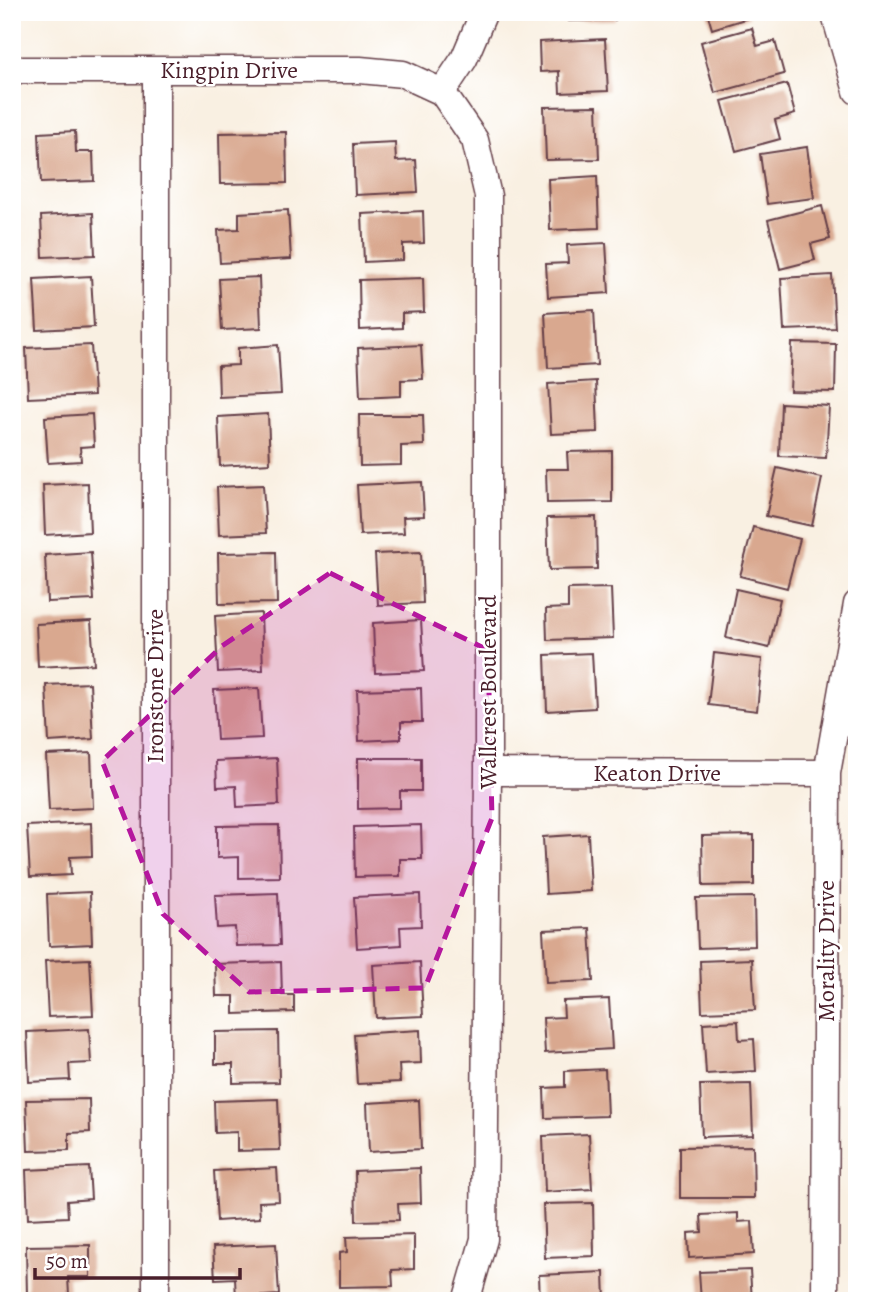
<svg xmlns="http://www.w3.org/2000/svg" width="869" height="1313" font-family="Alegreya,serif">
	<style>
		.building { fill: #d9a88f }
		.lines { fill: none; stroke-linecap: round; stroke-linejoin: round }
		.minor-casing { stroke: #643e46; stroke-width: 29 }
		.minor { stroke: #fff; stroke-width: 26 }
		.marked { fill: #b5179e; fill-opacity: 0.2; stroke: #b5179e; stroke-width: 5; stroke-dasharray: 14 9; stroke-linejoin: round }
		.labels { text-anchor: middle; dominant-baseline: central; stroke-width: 5; stroke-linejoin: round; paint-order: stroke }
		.street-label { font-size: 24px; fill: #4a1f2b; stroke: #fff }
	</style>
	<rect width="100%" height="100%" fill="#fff"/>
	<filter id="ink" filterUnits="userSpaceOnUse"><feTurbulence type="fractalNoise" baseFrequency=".0143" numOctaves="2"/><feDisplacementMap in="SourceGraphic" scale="14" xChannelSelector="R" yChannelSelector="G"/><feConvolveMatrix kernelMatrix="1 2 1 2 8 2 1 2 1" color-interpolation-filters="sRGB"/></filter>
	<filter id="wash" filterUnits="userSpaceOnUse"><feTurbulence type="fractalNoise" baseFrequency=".00686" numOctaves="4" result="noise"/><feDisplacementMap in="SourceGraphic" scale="28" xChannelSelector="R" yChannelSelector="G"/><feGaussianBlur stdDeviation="1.57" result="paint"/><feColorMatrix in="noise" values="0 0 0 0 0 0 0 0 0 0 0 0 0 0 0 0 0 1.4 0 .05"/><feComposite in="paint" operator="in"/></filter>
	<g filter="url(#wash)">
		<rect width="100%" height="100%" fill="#f9f0e2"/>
		<g id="blocks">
			<!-- building -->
			<path class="building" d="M569,12H615V20L569,21Z
				M707,12H747L748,18L712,29Z
				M752,28L757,46L775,41L784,74L715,93L701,42Z
				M605,39L608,91L560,93L559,71L540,72L539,42Z
				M787,84L795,114L775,120L780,139L736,151L722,101Z
				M597,106L599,159L546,160L544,107Z
				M75,131L76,152H93L94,181L41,183L39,133Z
				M286,132L287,183L220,184L219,133Z
				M395,142L396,161L416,160L418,192L355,195L353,144Z
				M807,147L814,198L767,204L760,154Z
				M597,176L599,228L550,230L548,179Z
				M822,206L830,239L811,244L815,260L780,269L768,220Z
				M288,210L291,259L220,263L218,230L239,229V213Z
				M423,211L424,243L403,244V260L364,262L362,214Z
				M93,213L95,255L43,257L41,216Z
				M606,243L609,293L548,297L546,264L568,263L567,245Z
				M832,275L835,328L784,330L781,278Z
				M91,276L94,327L37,330L34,279Z
				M259,277L261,328L222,330L219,279Z
				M423,278L424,312L402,313V328L360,330L359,280Z
				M594,310L597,365L548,368L545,313Z
				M792,343L836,344L835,392L790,391Z
				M91,345L94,395L28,398L26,348Z
				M278,345L281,394L219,397L218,366L238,365V348Z
				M421,345L423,379L401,380V396L360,398L358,348Z
				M596,381L598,432L551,434L548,384Z
				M781,403L829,406L826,458L779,456Z
				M92,414L94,446L80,447L81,461L48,463L45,417Z
				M268,414L270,463L220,466L218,417Z
				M359,415H423L424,445L401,446V465L360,466Z
				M612,451V502L547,503L546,469H568L567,452Z
				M777,468L822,478L812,526L766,516Z
				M422,482L424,516L403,517L404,533L360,535L357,485Z
				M88,483L90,532L45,535L43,485Z
				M263,485L266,533L219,535L217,487Z
				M596,517L597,569L549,570L547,518Z
				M753,527L800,539L787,588L740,576Z
				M91,552L94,600L47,602L45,555Z
				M276,552L277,603L219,604L218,553Z
				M421,552L423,603L378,605L375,554Z
				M611,588L613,638L547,640L546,609L568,608V589Z
				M736,589L780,599L769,648L726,638Z
				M261,613L263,670L218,672L215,616Z
				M421,620L424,671L375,673L373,623Z
				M91,621L94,664L38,667L36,624Z
				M592,653L595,708L547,711L545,655Z
				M714,653L762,659L757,711L708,705Z
				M90,683L93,739L49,742L46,685Z
				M259,688L262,738L217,740L214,690Z
				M421,688L422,722H401V739L359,741L357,690Z
				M91,753L93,808L49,810L46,755Z
				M277,758L279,805L237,807L236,786L217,787L216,761Z
				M358,758H421V791H400V808L358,809Z
				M91,823L92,856L70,857L71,875L30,877L27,826Z
				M279,825L280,877L239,878V857L217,858V826Z
				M421,825L422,859H400V876L355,877L354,827Z
				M588,834L591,891L546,894L543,837Z
				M754,835V885L703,886L702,836Z
				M90,892L92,944L49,946L47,894Z
				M278,893L280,945L236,946L235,927L217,928L215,895Z
				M420,894L421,926L400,927L401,945L357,948L354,897Z
				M754,897L755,946L698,948L696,898Z
				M590,928L593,981L546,983L543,930Z
				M90,959L93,1015L48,1017L45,961Z
				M752,959L755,1010L702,1012L700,961Z
				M281,962L282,995H294V1012L234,1014V996H216L215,964Z
				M420,962L423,1016L376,1018L373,965Z
				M609,999L612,1049L545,1053L543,1018L564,1017L563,1001Z
				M738,1021L739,1040L754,1039L756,1071L706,1074L703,1023Z
				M89,1029L91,1063L69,1064L70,1080L29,1082L27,1032Z
				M420,1030L421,1063L399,1064L400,1082L357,1084L354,1034Z
				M278,1031L279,1082L233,1083V1064H215V1032Z
				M605,1069L607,1116L545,1118L544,1088L565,1087V1071Z
				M751,1084L753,1135L702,1137L700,1085Z
				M89,1099L90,1132L69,1133V1150L28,1151L26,1100Z
				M278,1099L280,1150L237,1151V1132L215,1133L214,1101Z
				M419,1100L421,1149L369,1152L367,1103Z
				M589,1134L592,1189L545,1192L543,1136Z
				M753,1146L754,1198H680V1147Z
				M89,1167L91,1199L67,1201L68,1217L28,1219L26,1170Z
				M277,1168L279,1201L259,1202L260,1218L217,1221L214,1171Z
				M420,1168L421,1203L398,1204L399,1220L356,1221L355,1171Z
				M593,1203L594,1256L545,1258L543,1204Z
				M738,1213V1222L752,1221L754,1254L689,1258L688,1233L702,1232L701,1215Z
				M414,1235V1269L392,1270L393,1286L339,1287V1253L347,1252L346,1237Z
				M276,1244L279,1295L236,1298L235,1278L215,1279L213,1247Z
				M90,1245V1277H68L69,1295H27L26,1246Z
				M750,1270L752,1301H701L699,1272Z
				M604,1272L605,1301H540L539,1275Z"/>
		</g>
	</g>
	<g filter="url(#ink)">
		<use href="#blocks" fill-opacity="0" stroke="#643e46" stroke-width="2"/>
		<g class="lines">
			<!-- minor casing -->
			<g class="minor-casing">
				<path id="minor" d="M834,12L857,91
					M12,70H360L403,74L442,92
					M442,92L475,140L488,196V772L484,1239L467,1298L465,1301
					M442,92L464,59L484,12
					M488,772L827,773
					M156,1301V70
					M825,1301L827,773L857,604"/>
			</g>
			<!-- minor -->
			<use href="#minor" class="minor"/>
		</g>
	</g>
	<!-- marked area -->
	<path class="marked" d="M330,573L488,650L492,818L425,988L249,992L163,914L102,761L222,646Z"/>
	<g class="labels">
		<!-- street labels -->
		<g class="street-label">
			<text x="229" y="70">Kingpin Drive</text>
			<text transform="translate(155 686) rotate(-90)">Ironstone Drive</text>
			<text transform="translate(488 692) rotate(-90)">Wallcrest Boulevard</text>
			<text x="657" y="773">Keaton Drive</text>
			<text transform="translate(826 951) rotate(-90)">Morality Drive</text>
		</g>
	</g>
	<!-- margin -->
	<rect width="869" height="1313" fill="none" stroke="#fff" stroke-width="42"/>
	<!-- scale -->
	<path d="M35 1268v10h205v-10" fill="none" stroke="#4a1f2b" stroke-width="3.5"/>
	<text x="46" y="1268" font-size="21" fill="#4a1f2b" stroke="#ffffff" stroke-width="5" paint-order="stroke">50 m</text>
</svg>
